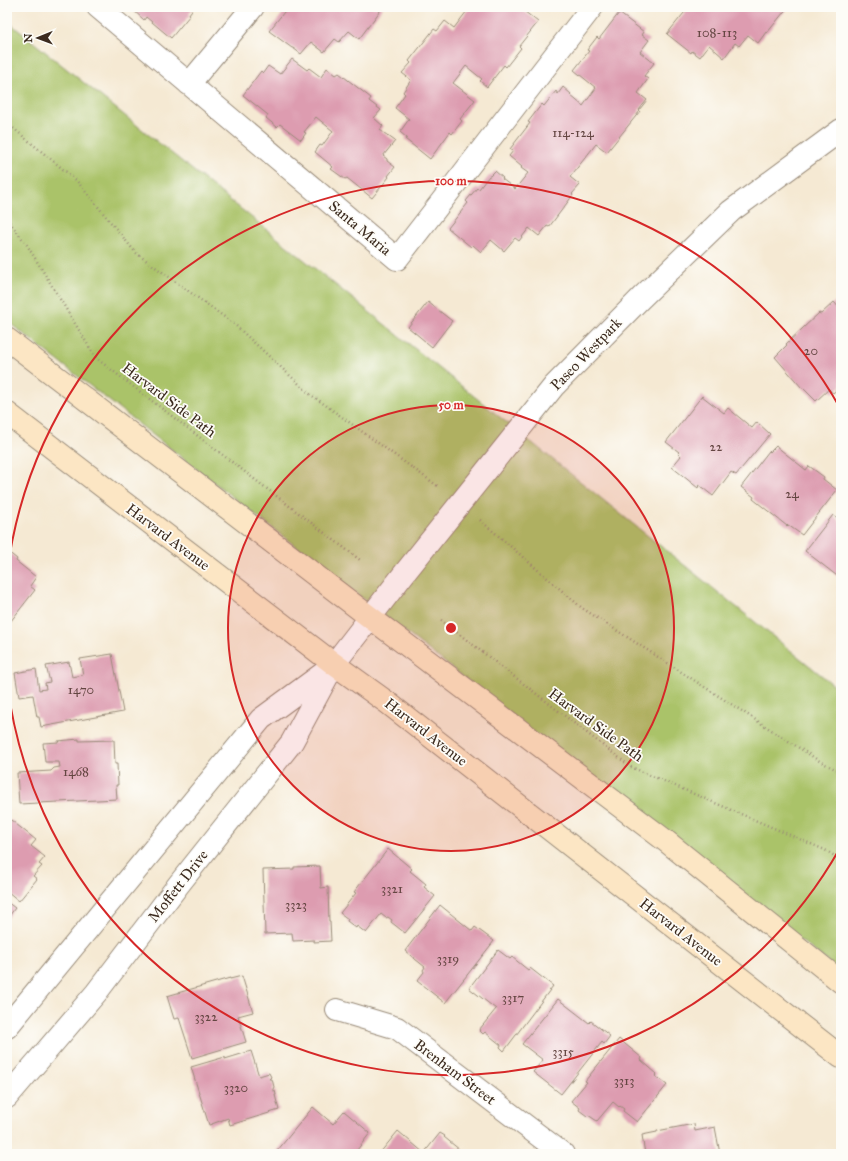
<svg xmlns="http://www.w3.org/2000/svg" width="848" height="1161" font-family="'IM FELL Great Primer',serif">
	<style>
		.green { fill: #aac369; stroke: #727644 }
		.building { fill: #dd9cb0 }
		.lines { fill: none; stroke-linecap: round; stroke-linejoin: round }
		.minor-casing { stroke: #988a78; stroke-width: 24 }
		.tertiary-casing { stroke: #988a78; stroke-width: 24 }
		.secondary-casing { stroke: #988a78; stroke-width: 24 }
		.path { stroke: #988a78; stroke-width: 2.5; stroke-dasharray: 1 3; stroke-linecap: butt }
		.minor { stroke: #fff; stroke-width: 22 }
		.tertiary { stroke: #fff; stroke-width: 22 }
		.secondary { stroke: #fce6c4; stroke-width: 22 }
		.ring { fill: none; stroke: #d62828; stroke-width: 2 }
		.labels { text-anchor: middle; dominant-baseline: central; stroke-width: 3.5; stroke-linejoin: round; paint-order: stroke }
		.number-label { font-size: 13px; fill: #644642 }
		.street-label { font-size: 15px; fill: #3b2a1e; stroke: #fdfcf7 }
		.centre { fill: #d62828; stroke: #fdfcf7; stroke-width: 2 }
		.ring-label { font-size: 12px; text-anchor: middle; font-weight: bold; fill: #d62828; stroke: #fdfcf7; stroke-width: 3.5; stroke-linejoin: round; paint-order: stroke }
	</style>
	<rect width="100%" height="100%" fill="#fdfcf7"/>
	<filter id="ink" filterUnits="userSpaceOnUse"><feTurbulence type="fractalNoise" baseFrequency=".025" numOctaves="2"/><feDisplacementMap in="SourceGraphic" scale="8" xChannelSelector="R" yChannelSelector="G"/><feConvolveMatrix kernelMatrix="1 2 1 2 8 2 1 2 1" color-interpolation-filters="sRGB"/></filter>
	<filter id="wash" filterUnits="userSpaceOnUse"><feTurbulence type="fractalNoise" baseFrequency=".012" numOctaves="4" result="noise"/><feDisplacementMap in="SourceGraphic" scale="16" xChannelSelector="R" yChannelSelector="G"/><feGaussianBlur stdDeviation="0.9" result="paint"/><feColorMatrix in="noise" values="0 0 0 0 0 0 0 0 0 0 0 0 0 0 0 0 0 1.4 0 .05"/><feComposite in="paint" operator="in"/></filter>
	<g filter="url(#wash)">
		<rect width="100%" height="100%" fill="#f5e9d3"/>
		<!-- green -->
		<path class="green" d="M7,21L841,691V972L7,321Z"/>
		<g id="blocks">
			<!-- building -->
			<path class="building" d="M132,7H194L189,14L190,15L171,38L146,17L144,20L131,8Z
				M288,7H383L359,39L349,31L339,42L335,39L324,52L311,42L301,54L293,48H292L269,31Z
				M470,7H528L524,11L538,22L519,46L521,48L506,67L504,65L487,87L480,81L482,79L466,66L453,83L475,100L460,119L462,121L452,134L450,132L430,159L405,139L407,138L400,132L409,119L395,108L405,94L403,92L411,80L402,73L411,63L409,61L434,29L437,31L445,21L454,28Z
				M686,7H788L767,33L766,32L758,43L748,35L739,46L735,43L724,58L709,45L700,57L692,51L691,53L667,34L688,8Z
				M619,13L644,32L642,35L649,40L640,52L654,63L644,76L648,79L638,93L647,100L639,110L640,111L607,152L596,144L570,177L580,185L572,194L573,195L549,227L547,226L539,236L529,228L519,241L515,238L504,251L491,240L481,252L473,245L471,247L448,228L468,203L466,201L477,188L479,189L489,176H490L495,171L503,178L502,179L515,189L528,173L521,168L522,167L509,156L513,151L510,149L530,123L528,122L542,104L544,106L556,91L558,94L563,87L571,94L570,95L583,106L596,88L574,70L589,51L587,50L597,37L599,39Z
				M292,59L307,70L309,68L321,77L327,68L336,75L339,73L371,98L369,101L381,110L374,118L383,126L380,130L395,141L383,156L387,159V161L395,167L388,176L389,177L372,198L347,178L345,179L331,169L333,167L315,152L320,145L322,146L333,131L316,117L304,132L306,133L301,140L280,124L277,127L266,118L268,115L243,95L261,71L263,73L268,66L280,74Z
				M428,302L452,321L432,347L408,327Z
				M834,302L841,310V386L833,393L829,389L816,401L803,388H802L775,357L787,345L786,344L819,313L821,314Z
				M702,396L724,413L728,408L752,428L757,422L770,434L736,475L731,472L713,496L699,485L698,488L672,467L681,456L678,453L679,452L666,442Z
				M776,446L806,470L809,466L824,477L823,479L837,490L802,535L788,525L787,526L753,499L754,497L741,487L769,451L770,452Z
				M833,515L841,522V579L805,551Z
				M7,551L17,559L16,561L36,577L30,586L35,590L7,626Z
				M112,654L123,712L41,727L39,717H37L33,695L19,697L15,673L36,669L39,690L46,689L45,683L50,682L46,666L69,662L72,677L83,675L80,659Z
				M79,739V741L114,740L115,764H117L118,785H116L117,799L19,804L17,773L51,771L54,768L60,767L59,762H45L43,743L59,742L58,741Z
				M11,820L36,840L31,846L45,857L39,864L42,866L33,876L37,879L19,901L7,891V825Z
				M388,849L412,869L410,871L426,884L424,887L435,896L405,933L391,922L392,920L388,917L386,918L381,914L366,933L357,926L356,928L347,921L348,919L340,913L356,893L354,892Z
				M320,866L321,888L328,887L329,922H330L331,941L314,942V940L293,941L292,933L265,934L263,870L294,869V867Z
				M7,902L15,908L7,919Z
				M440,905L472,931L475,927L494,941L445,1003L417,981L424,972L423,970L425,967L405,951Z
				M498,950L510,959L512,957L528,970L530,968L553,986L504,1051L500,1047L501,1045L485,1032L483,1034L479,1030L496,1009L469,988Z
				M242,976L253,1012L238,1016L246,1042L192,1058L179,1018L174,1019L167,996L230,978V979Z
				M558,999L589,1023L591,1021L610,1036L604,1044L602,1042L561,1094L533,1072L543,1060L522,1044Z
				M619,1039L642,1058L641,1060L657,1074L655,1076L667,1085L637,1122L623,1111L624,1109L620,1106L619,1107L613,1102L597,1121L588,1115L587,1116L579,1110L580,1108L571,1101L587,1082L585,1081Z
				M251,1051L259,1076L269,1073L271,1077L269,1079H272L274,1087L273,1089V1091L275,1090L276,1095H275L279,1110L230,1125L228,1118L209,1125L191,1067L225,1057V1059Z
				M313,1107L333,1124L344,1111L370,1133L354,1154H281L277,1151Z
				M694,1124L695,1131L715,1127L720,1154H645L642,1135L657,1132V1131Z
				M398,1131L424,1153L440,1133L445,1136L444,1137L460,1150L461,1149L466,1153L379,1154Z"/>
		</g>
	</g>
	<g filter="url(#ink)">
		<use href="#blocks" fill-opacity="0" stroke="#988a78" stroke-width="1"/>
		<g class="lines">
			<!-- minor casing -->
			<g class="minor-casing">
				<path id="minor" d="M98,7L397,259L592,7
					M189,84L253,7
					M337,1010L397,1028L563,1154"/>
			</g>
			<!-- tertiary casing -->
			<g class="tertiary-casing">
				<path id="tertiary" d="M7,1027L261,719L329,669
					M7,1097L96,993L179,884L292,742L334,664L403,575L554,386L641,298L731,211L841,130"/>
			</g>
			<!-- secondary casing -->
			<g class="secondary-casing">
				<path id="secondary" d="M7,339L371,618L666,841L841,982
					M7,413L334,664L388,703L841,1057"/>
			</g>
			<!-- path -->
			<path class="path" d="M7,123L76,180L136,253L234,324L310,394L439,487
				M7,219L27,245L96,358L360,560
				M480,520L582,608L821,762L841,772
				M441,620L631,767L825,850L841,860"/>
			<!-- minor -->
			<use href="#minor" class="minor"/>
			<!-- tertiary -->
			<use href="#tertiary" class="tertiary"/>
			<!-- secondary -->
			<use href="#secondary" class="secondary"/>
		</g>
	</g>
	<!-- distance rings -->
	<circle cx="451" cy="628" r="223" fill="#d62828" fill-opacity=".12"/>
	<g class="ring">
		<circle cx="451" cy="628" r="223"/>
		<path d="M840 848A447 447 0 0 1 7 682M7 574A447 447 0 0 1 840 408"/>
	</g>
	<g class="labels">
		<!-- number labels -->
		<g class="number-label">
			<text x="717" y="33">108-113</text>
			<text x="573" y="133">114-124</text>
			<text x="811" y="351">20</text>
			<text x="716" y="447">22</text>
			<text x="792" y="494">24</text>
			<text x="81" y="690">1470</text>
			<text x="76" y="772">1468</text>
			<text x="392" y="889">3321</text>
			<text x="296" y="905">3323</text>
			<text x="448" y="959">3319</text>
			<text x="513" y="998">3317</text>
			<text x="206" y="1017">3322</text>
			<text x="563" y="1052">3315</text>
			<text x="624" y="1081">3313</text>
			<text x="236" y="1088">3320</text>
		</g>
		<!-- street labels -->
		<g class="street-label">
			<text transform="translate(360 228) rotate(40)">Santa Maria</text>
			<text transform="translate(586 354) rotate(-46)">Paseo Westpark</text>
			<text transform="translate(169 400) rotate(37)">Harvard Side Path</text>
			<text transform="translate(168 537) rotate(37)">Harvard Avenue</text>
			<text transform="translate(596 725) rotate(36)">Harvard Side Path</text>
			<text transform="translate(426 732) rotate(38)">Harvard Avenue</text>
			<text transform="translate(178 886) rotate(-52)">Moffett Drive</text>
			<text transform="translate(681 932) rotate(38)">Harvard Avenue</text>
			<text transform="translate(455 1072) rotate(37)">Brenham Street</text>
		</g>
	</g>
	<circle cx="451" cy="628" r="6" class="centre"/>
	<g class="ring-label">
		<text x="451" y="185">100 m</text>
		<text x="451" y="409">50 m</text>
	</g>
	<!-- margin -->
	<rect width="848" height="1161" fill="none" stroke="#fdfcf7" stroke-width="24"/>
	<!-- north arrow -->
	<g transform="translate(38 38) rotate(269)" stroke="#fdfcf7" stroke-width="3" paint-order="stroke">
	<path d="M0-3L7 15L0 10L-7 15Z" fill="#3b2a1e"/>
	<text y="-6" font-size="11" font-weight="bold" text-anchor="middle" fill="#3b2a1e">N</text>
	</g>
</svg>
